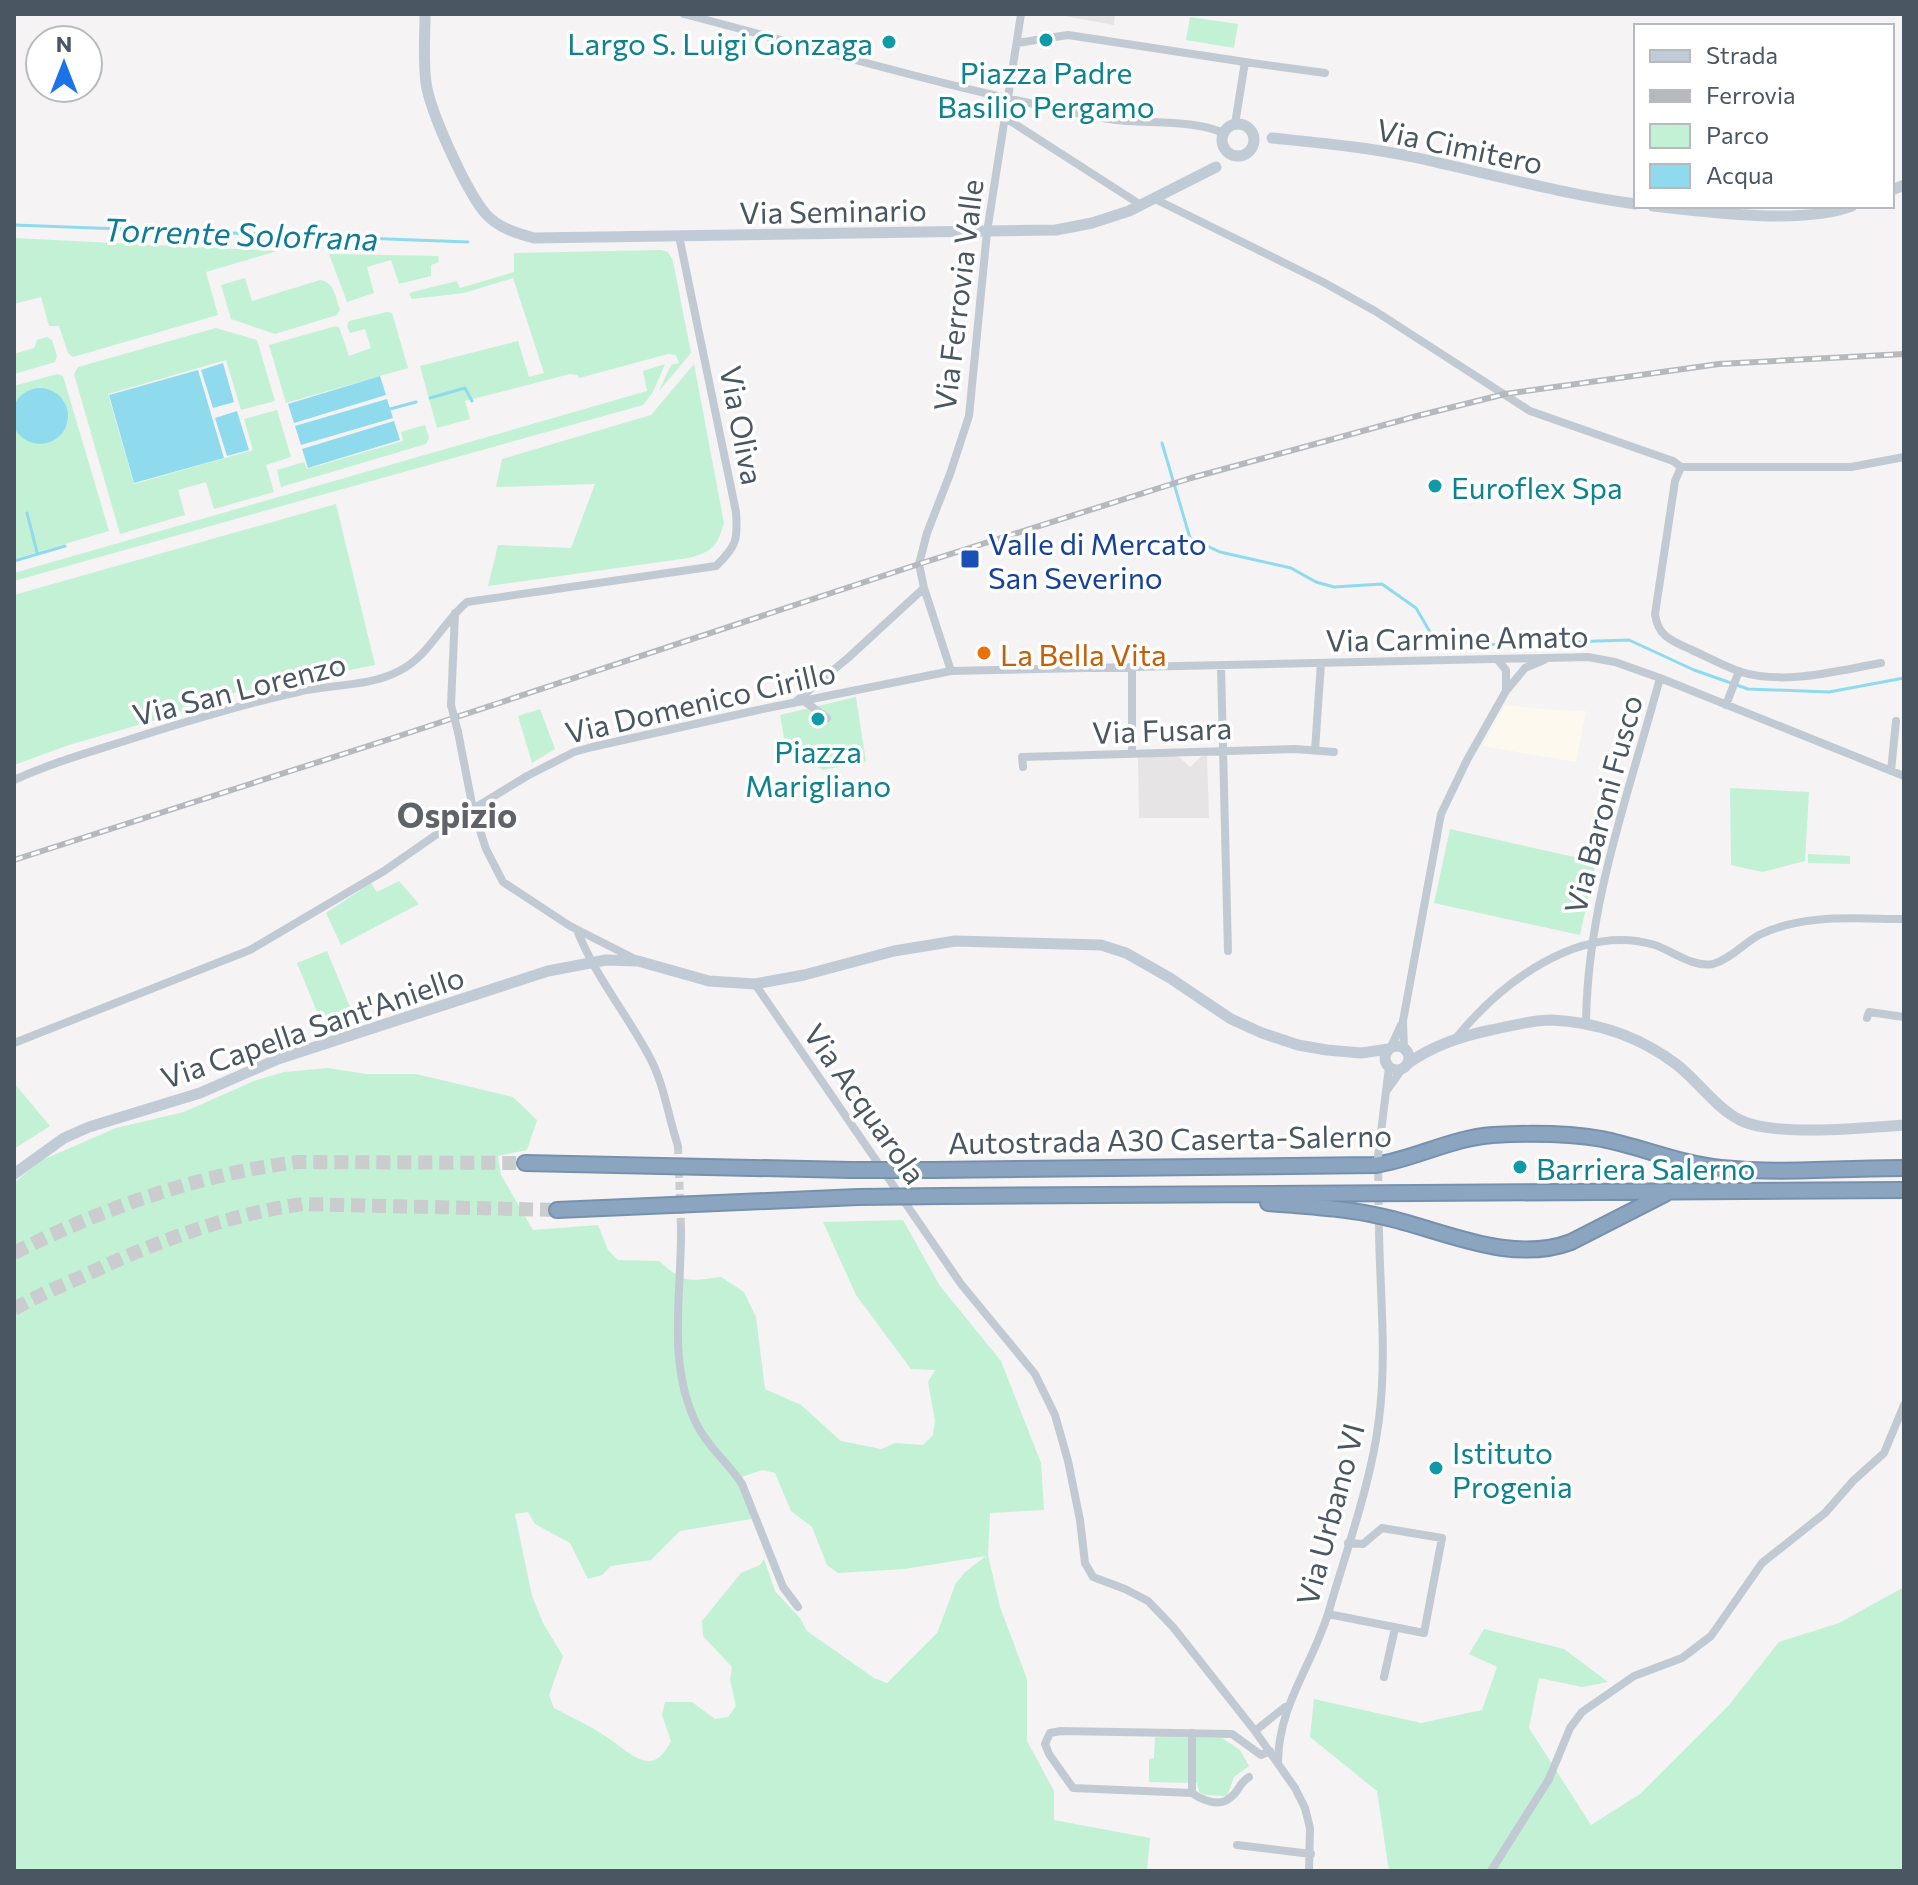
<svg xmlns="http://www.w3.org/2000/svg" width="1918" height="1885" font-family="Commissioner,sans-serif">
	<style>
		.commercial { fill: #fdf9ef }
		.education { fill: #e6e4e5 }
		.green { fill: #c3f1d5; fill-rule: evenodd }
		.water { fill: #90daee }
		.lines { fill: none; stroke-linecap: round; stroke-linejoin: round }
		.stream { stroke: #90daee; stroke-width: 3 }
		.street-tunnel { stroke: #caccce; stroke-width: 8; stroke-dasharray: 8 4; stroke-linecap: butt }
		.highway-tunnel { stroke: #caccce; stroke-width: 14; stroke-dasharray: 14 7; stroke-linecap: butt }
		.highway-casing { stroke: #7690ad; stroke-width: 18 }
		.street { stroke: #c1cad2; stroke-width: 8 }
		.secondary { stroke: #c1cbd6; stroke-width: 11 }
		.highway { stroke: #8ba5c1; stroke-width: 14 }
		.rail-casing { stroke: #b5b8bd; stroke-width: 6 }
		.rail { stroke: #fff; stroke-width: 3; stroke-dasharray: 9; stroke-linecap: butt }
		.highway-bridge-casing { stroke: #7690ad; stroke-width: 18; stroke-linecap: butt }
		.street-bridge { stroke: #c1cad2; stroke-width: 8 }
		.highway-bridge { stroke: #8ba5c1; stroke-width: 14 }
		.culture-dot { fill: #0f9aa8; stroke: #fff; stroke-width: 3 }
		.transit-dot { fill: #1a4fb4; stroke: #fff; stroke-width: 3 }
		.food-dot { fill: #e8710a; stroke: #fff; stroke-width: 3 }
		.labels { text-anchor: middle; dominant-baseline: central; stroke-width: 7; stroke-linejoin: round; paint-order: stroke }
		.culture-label { font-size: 30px; fill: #0d838f; stroke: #fff; text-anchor: start }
		.street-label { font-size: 30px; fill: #4a5661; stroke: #fff }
		.transit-label { font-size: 30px; fill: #164399; stroke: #fff; text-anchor: start }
		.food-label { font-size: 30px; fill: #c56008; stroke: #fff; text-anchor: start }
		.water-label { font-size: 32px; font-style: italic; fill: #0c7c9b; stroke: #fff }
		.quarter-label { font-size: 34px; font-weight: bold; fill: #5f6368; stroke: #fff }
	</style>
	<rect width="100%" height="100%" fill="#f5f3f3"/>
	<!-- commercial -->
	<path class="commercial" d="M1505,705L1555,710L1586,711L1576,762L1483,746Z"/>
	<!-- education -->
	<path class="education" d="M1053,14H1115L1114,25Z
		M1177,755L1190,767L1203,755H1207L1209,818H1139L1138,756Z"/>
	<!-- green -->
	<path class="green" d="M1190,17L1238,24L1234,48L1186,40Z
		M14,238L277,251L206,272L218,315L73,357L68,353L59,326H49L41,297L14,304Z
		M661,250L668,252L673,261L691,353L659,391L671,365L679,363L676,355L668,354L579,378L577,375L570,374L465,401L470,419L437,428L420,366L518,341L529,377L544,373L513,278L464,293L412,299L409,294L412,292L457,281L460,288L514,272V253Z
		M329,254L438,256L439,262L431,265V276L399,284L391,260L367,267L374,293L347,302Z
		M245,278L252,301L320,280C334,281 336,299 340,310L337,315L275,334L231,319L221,285Z
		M387,312L392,313L408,368L286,403L269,345L336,326L339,327L349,356L371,348L365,329L350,333L347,326L349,321Z
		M216,328L257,340L275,401L241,410L226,360L108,394L134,484L253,450L244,419L277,410L291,457L266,465L274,492L214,509L206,482L178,490L185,515L120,534L74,374L78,367Z
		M47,337L52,340L57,356L55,362L14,374V354L34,348L37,340Z
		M665,364L653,392L643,405L14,581V573L647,391L643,371Z
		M694,364L724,523C717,547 713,551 689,558L488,586L498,545L571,548L595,484L496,487L502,459L651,415Z
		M57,374L63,376L109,531L14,559V386Z
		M425,425L429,438L426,444L281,487L277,470L304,462L307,469L403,441L401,432Z
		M336,504L375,665L233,693L194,705L166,717L69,745L14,765V595Z
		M856,697L866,762L823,770L786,749L780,715Z
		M540,709L555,749L532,763L518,716Z
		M1730,788L1809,792L1805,861L1762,872L1731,865Z
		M1450,829L1596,862L1580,935L1434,903Z
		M1808,854L1850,856V864L1808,863Z
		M399,881L419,904L341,945L326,913L371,883L377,892Z
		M327,951L350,1007L320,1019L297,963Z
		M328,1068L366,1074H416L513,1097L537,1120L527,1150L498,1156L501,1175L533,1230L598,1225L608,1250L618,1260L659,1261C685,1284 687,1281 721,1277L744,1292L756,1317L765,1389L801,1405L841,1441L881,1449L895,1443L923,1445L933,1435L935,1421L928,1382L935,1370L911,1369L856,1295L823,1222L903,1220L940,1286L1001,1361L1041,1463L1044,1510L990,1513L988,1555L1000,1607L1027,1679V1741L1054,1791V1820L1150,1838L1147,1871H14V1183L40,1161L116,1128L184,1112L254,1081L284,1072ZM763,1470L775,1473L791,1511L812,1527L827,1565L838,1573L904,1569L986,1556L965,1572L956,1583L937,1633L887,1683L874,1678L807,1631L800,1618L775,1591L764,1559L760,1565L741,1573L702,1621L703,1636L732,1667L730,1680L736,1706L728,1717L715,1719L692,1702H665L662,1715L671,1741C652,1781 629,1751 605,1736C589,1725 571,1717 554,1708L549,1695L563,1656L543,1623L532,1596L515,1514L528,1512L535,1524L570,1543L588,1579L602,1575L611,1566L651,1560L680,1531L751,1519L747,1492L738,1478Z
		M14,1083L50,1126L14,1149Z
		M1904,1587V1871H1389L1377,1791L1310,1737L1314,1699L1421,1723L1482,1710L1497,1667L1469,1654L1484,1629L1564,1649L1608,1682L1582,1687L1539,1678L1529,1728L1591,1825L1640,1794L1729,1705L1779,1642L1839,1623Z
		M1155,1737L1222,1738L1240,1750L1249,1766L1234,1777L1227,1796L1205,1795L1199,1792L1197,1783L1149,1782V1759L1154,1758Z"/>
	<!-- water -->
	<path class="water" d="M223,363L234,402L213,408L201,370Z
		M198,370L224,458L134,483L109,395Z
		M380,376L386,395L294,423L288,404Z
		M12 416a28 28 0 1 1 56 0a28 28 0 1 1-56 0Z
		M387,399L393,418L301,445L295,426Z
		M237,411L249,450L227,456L215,418Z
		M394,421L400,440L308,468L302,449Z"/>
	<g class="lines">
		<!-- stream -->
		<path class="stream" d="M14,225L468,242
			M430,398L465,388L472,401
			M390,409L416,402
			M1162,443L1190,538L1220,552L1291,568L1316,582L1334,587L1382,584L1416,608L1430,632L1442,639L1477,645L1629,640L1694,670L1748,689L1829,692L1904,678
			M27,513L37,552
			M14,561L65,546"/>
		<!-- street-tunnel -->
		<path class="street-tunnel" d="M678,1146L681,1227
			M1378,1161L1379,1231"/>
		<!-- highway-tunnel -->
		<path class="highway-tunnel" d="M14,1253C103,1208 199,1174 298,1162L525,1163
			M14,1309C35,1297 58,1287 81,1277C153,1243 224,1215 303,1204L557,1210"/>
		<!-- highway casing -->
		<g class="highway-casing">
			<path id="highway" d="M525,1163L851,1170
				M933,1170L1375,1165C1415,1159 1451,1138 1493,1135C1528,1133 1567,1133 1602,1139C1642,1147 1680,1164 1721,1168C1781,1174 1844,1168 1904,1168
				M944,1196L1904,1190
				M1268,1203C1306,1206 1346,1208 1384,1217C1443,1230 1510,1265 1571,1242L1665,1194
				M557,1210L858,1197"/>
		</g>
		<!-- street -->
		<path class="street" d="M684,14C822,50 961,92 1103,118C1136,125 1193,118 1223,133
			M1017,43L1068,35L1245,62L1235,124
			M1245,62L1325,73
			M1004,117L1141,205
			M1153,198L1323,282L1375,311L1530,411L1673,461L1681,467H1851L1904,457
			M1681,467L1675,481L1655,614C1658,637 1672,641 1692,650C1707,657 1722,665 1738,671C1783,686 1836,671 1881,663
			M1497,659L1506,670V690
			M1221,666L1228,951
			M1132,668V754
			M951,671L924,588L919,564L927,533L950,474L969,416L987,232L1021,14
			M804,701L827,718
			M794,703L849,657L924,588
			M451,705L455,613
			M1726,705L1739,671
			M458,732L473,809L486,849L503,882L570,926L635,959
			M1315,750L1321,663
			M1023,767L1022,757L1295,749L1334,752
			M1891,771L1896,721
			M14,780C53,762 94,751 134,738C188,721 243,704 298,692C331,684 369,687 399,671C429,656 442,623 467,602L716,566C737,546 738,539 736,512L679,236
			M577,930C596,978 625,1011 649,1056C664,1083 668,1116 678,1146
			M755,984L961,1284L1035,1374L1055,1415L1068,1461L1080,1520L1085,1563L1093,1577L1125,1589L1148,1601L1173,1627L1255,1731L1295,1788L1305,1808L1310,1828L1309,1871
			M1867,1018L1869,1012L1904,1017
			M1586,1024C1587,904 1629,793 1660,678
			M1456,1038C1501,983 1579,922 1655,945C1672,951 1694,968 1713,964C1731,959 1744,943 1759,935C1804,913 1856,919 1904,919
			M14,1043L250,950L384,871L473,809L527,776L574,752L592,747L758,710L951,671L1588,657L1615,662L1660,678L1904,776
			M1391,1047L1401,1025
			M1404,1048L1403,1021L1441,814L1467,760L1506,691L1525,668L1544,660
			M1388,1089L1402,1069
			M1378,1156L1389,1067
			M681,1227C682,1293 666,1363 697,1425C709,1449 728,1462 742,1484L783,1587L798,1607
			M1328,1614L1424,1633L1442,1538L1382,1528L1363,1544L1348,1543
			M1384,1677L1395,1628
			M1255,1731L1285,1707
			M1192,1733V1793L1073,1788L1049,1754L1045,1744L1050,1733L1061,1731L1232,1734L1261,1755L1270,1751
			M1278,1761C1279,1702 1315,1662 1330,1607C1347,1549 1372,1479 1379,1419C1387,1357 1380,1293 1379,1231
			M1192,1793C1202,1800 1220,1808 1231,1797C1239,1791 1239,1783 1249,1777
			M1237,1845L1311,1854
			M1491,1871L1549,1779L1570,1728L1582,1712L1634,1676L1682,1658L1711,1636L1762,1563L1825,1513L1853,1481L1884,1453L1904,1405"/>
		<!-- secondary -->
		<path class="secondary" d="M425,14C425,37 423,60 426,83C430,112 466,190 485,213C498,228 516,233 534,238L1056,230L1092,223L1129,211L1216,167
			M1222 140a16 16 0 1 1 32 0a16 16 0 1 1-32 0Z
			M1272,138C1320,143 1367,147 1413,157C1487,173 1561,194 1636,204
			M1892,190L1904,185
			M1653,206C1706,212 1804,225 1852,206
			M1385 1058a12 12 0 1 1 24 0a12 12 0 1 1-24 0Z
			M1407,1064C1432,1046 1461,1036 1491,1030C1511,1026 1531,1020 1551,1020C1597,1022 1640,1037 1676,1064C1698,1081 1716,1108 1740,1120C1773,1137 1865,1128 1904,1125
			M14,1174L64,1138L89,1127L200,1093L278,1059L548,971L606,960L638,961L709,981L755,984L804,975L894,951L955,941L1101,945L1126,953L1170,978L1231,1019L1262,1033L1298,1045L1327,1050L1361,1053L1389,1049"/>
		<!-- highway -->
		<use href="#highway" class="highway"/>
		<!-- rail casing -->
		<g class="rail-casing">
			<path id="rail" d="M14,860L396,737L919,564L1191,478L1417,416L1505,394L1719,364L1904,354"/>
		</g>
		<!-- rail -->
		<use href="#rail" class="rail"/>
		<!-- highway-bridge casing -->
		<g class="highway-bridge-casing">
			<path id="highway-bridge" d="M851,1170H933
				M858,1197L944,1196"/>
		</g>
		<!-- street-bridge -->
		<path class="street-bridge" d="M451,705L458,732"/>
		<!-- highway-bridge -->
		<use href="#highway-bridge" class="highway-bridge"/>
	</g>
	<!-- markers -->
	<g class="culture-dot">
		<circle cx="1046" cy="40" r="8"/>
		<circle cx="889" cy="42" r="8"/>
		<circle cx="1435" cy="486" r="8"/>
		<circle cx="818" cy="719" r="8"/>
		<circle cx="1520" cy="1167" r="8"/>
		<circle cx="1436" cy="1468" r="8"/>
	</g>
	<rect class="transit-dot" x="960" y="549" width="20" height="20" rx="4"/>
	<circle class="food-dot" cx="984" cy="653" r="8"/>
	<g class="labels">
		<!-- culture labels -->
		<g class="culture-label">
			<text x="873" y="42" text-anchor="end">Largo S. Luigi Gonzaga</text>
			<text x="1046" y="71" text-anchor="middle">Piazza Padre<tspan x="1046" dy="34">Basilio Pergamo</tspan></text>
			<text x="1451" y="486">Euroflex Spa</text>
			<text x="818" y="750" text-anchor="middle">Piazza<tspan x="818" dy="34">Marigliano</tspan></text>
			<text x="1536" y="1167">Barriera Salerno</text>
			<text x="1452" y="1451">Istituto<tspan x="1452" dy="34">Progenia</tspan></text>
		</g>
		<!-- street labels -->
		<g class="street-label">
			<text transform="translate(1460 145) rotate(12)">Via Cimitero</text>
			<text transform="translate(833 210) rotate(-1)">Via Seminario</text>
			<text transform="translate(957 295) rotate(-83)">Via Ferrovia Valle</text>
			<text transform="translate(743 425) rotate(79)">Via Oliva</text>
			<text transform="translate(1457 637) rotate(-1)">Via Carmine Amato</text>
			<text transform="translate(239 688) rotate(-14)">Via San Lorenzo</text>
			<text transform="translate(700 701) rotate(-13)">Via Domenico Cirillo</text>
			<text transform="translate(1162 729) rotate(-2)">Via Fusara</text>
			<text transform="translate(1602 804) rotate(-75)">Via Baroni Fusco</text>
			<text transform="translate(312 1026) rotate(-19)">Via Capella Sant'Aniello</text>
			<text transform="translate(866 1103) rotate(55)">Via Acquarola</text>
			<text transform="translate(1170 1138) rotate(-1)">Autostrada A30 Caserta-Salerno</text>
			<text transform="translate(1329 1514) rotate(-75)">Via Urbano VI</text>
		</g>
		<!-- transit labels -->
		<g class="transit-label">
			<text x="988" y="542">Valle di Mercato<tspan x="988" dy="34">San Severino</tspan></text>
		</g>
		<!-- food labels -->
		<g class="food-label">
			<text x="1000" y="653">La Bella Vita</text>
		</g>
		<!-- water labels -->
		<g class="water-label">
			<text transform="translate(241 233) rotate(2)">Torrente Solofrana</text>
		</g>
		<!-- quarter labels -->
		<g class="quarter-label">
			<text x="457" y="814">Ospizio</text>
		</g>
	</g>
	<!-- border -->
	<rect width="1918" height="1885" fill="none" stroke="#4a5661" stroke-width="32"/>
	<!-- legend -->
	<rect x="1634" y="24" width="260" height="184" fill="#ffffff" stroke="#b7bbc0" stroke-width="2"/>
	<rect x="1650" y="50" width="40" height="12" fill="#c1cbd6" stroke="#b7bbc0" stroke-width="2"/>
	<text x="1706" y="64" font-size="24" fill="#4a5661">Strada</text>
	<rect x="1650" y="90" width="40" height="12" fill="#b5b8bd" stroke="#b7bbc0" stroke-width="2"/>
	<text x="1706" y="104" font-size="24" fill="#4a5661">Ferrovia</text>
	<rect x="1650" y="124" width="40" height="24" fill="#c3f1d5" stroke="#b7bbc0" stroke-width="2"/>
	<text x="1706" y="144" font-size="24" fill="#4a5661">Parco</text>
	<rect x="1650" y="164" width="40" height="24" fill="#90daee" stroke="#b7bbc0" stroke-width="2"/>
	<text x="1706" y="184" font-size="24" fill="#4a5661">Acqua</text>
	<!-- north arrow -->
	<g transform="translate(64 64)"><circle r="38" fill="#ffffff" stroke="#b7bbc0" stroke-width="2"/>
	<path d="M0-6L14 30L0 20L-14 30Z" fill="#1a73e8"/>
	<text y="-12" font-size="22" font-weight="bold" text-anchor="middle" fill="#4a5661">N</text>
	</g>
</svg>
